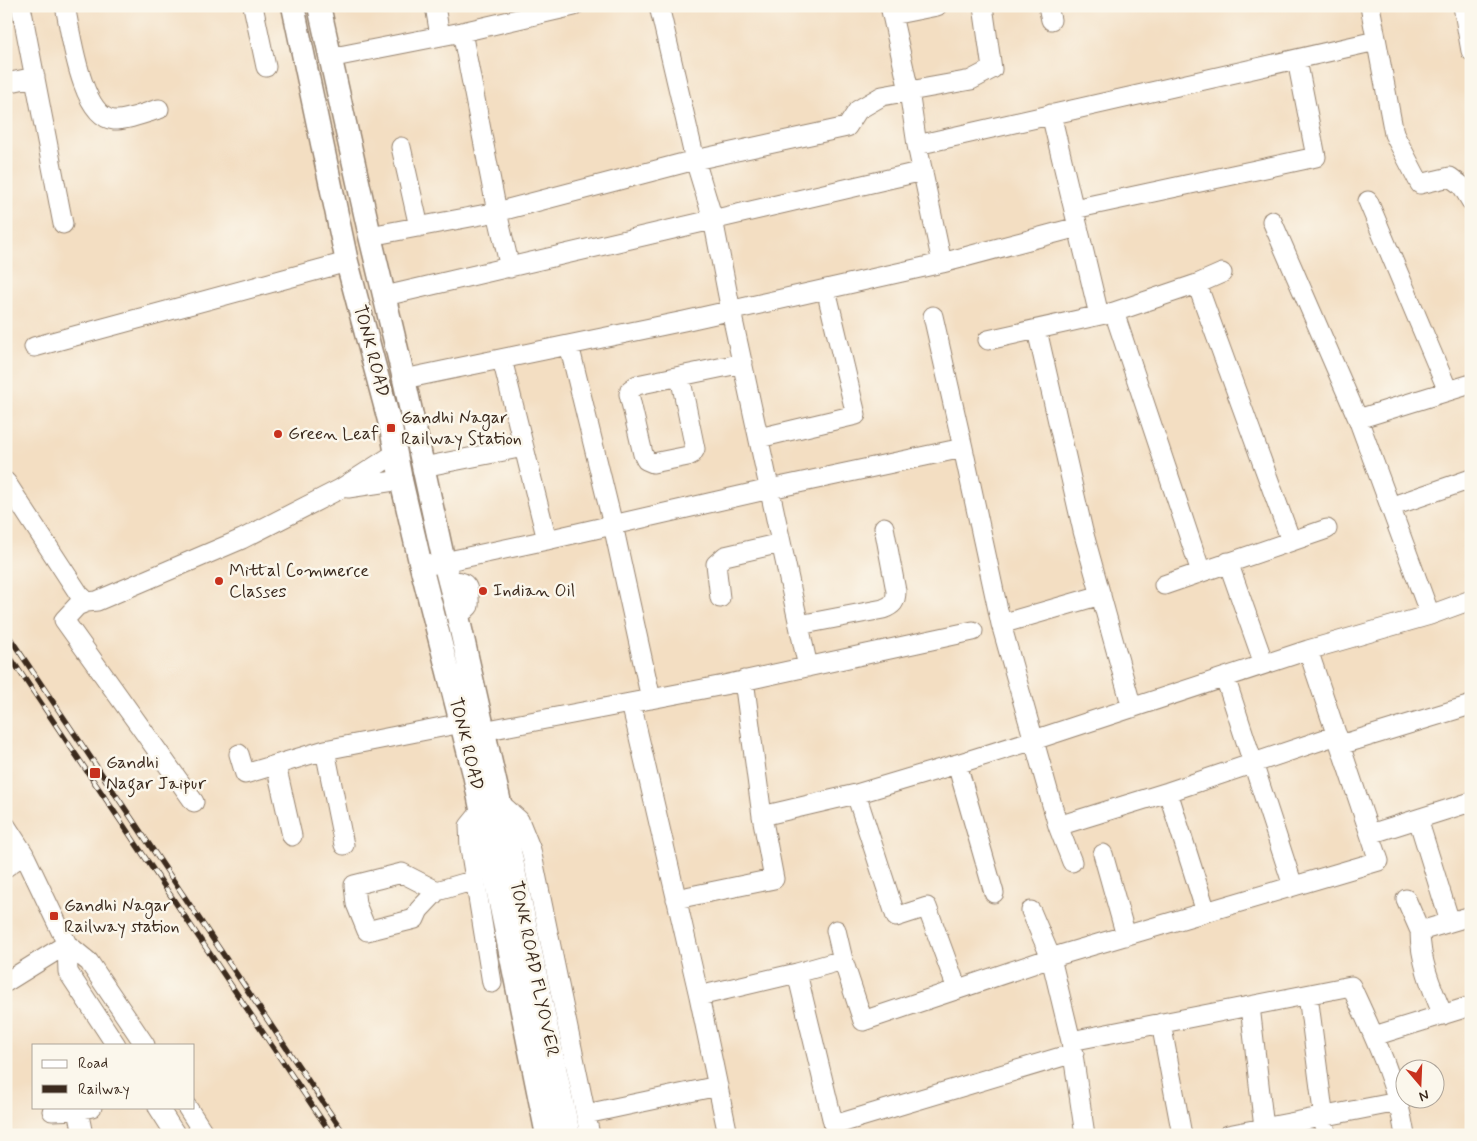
<svg xmlns="http://www.w3.org/2000/svg" width="1477" height="1141" font-family="Mynerve,sans-serif">
	<style>
		.lines { fill: none; stroke-linecap: round; stroke-linejoin: round }
		.minor-casing { stroke: #978470; stroke-width: 21 }
		.major-casing { stroke: #978470; stroke-width: 25 }
		.minor { stroke: #fff; stroke-width: 19 }
		.major { stroke: #fff; stroke-width: 22 }
		.rail-casing { stroke: #3b2a1e; stroke-width: 5.5 }
		.rail { stroke: #fbf7ec; stroke-width: 4; stroke-dasharray: 11; stroke-linecap: butt }
		.poi-dot { fill: #c8321e; stroke: #fbf7ec; stroke-width: 2 }
		.labels { text-anchor: middle; dominant-baseline: central; stroke-width: 5; stroke-linejoin: round; paint-order: stroke }
		.street-label { font-size: 18px; fill: #3b2a1e; stroke: #fbf7ec }
		.poi-label { font-size: 18px; fill: #3b2a1e; stroke: #fbf7ec; text-anchor: start }
	</style>
	<rect width="100%" height="100%" fill="#fbf7ec"/>
	<filter id="ink" filterUnits="userSpaceOnUse"><feTurbulence type="fractalNoise" baseFrequency=".02" numOctaves="2"/><feDisplacementMap in="SourceGraphic" scale="10" xChannelSelector="R" yChannelSelector="G"/><feConvolveMatrix kernelMatrix="1 2 1 2 8 2 1 2 1" color-interpolation-filters="sRGB"/></filter>
	<filter id="wash" filterUnits="userSpaceOnUse"><feTurbulence type="fractalNoise" baseFrequency=".0096" numOctaves="4" result="noise"/><feDisplacementMap in="SourceGraphic" scale="20" xChannelSelector="R" yChannelSelector="G"/><feGaussianBlur stdDeviation="1.12" result="paint"/><feColorMatrix in="noise" values="0 0 0 0 0 0 0 0 0 0 0 0 0 0 0 0 0 1.4 0 .05"/><feComposite in="paint" operator="in"/></filter>
	<g filter="url(#wash)">
		<rect width="100%" height="100%" fill="#f3dec2"/>
	</g>
	<g filter="url(#ink)">
		<g class="lines">
			<!-- minor casing -->
			<g class="minor-casing">
				<path id="minor" d="M21,6L63,224
					M65,6C71,33 81,117 114,120C126,121 147,112 159,109
					M253,6L266,67
					M435,6L440,36
					M659,6L695,160L713,219L731,311L808,667
					M890,6L909,91L917,145L942,263
					M1048,6L1051,20
					M1370,6L1394,134L1420,184L1450,177L1462,186L1471,201
					M1463,6L1471,51
					M892,15L937,6
					M462,32L497,212L510,268
					M329,58L462,32L574,6
					M6,83L35,77
					M1051,114L1099,315
					M917,145L1376,41
					M401,147L419,227
					M1368,201L1448,391
					M1074,209L1316,157L1297,60
					M1272,221L1358,419L1430,615
					M370,236L497,212L695,160L847,127L858,110L882,96L971,80L992,69L983,6
					M1197,284L1291,541
					M385,296L923,171
					M1114,312L1201,572
					M933,316L963,448L1001,624L1058,826L1072,862
					M1037,330L1083,531L1132,708
					M988,340L1114,312L1197,284L1222,273
					M569,345L613,525L651,699
					M34,347L347,262
					M502,359L547,540
					M680,376L695,449L692,454L688,456L653,463L646,460L643,454L629,394L630,390L637,385L743,363
					M404,379L684,321L942,263L1078,227
					M1358,419L1471,384
					M759,438L856,415L829,302
					M423,467L524,447
					M6,482L79,594L87,602L97,601L242,539L340,489L396,453
					M348,488L401,480
					M1390,507L1471,479
					M1228,562L1264,664
					M430,565L547,540L770,489L963,448
					M448,582C468,578 470,589 469,606L465,610L457,612
					M1164,585L1327,529
					M720,598L716,564L725,556L781,543
					M87,602L77,606L64,620L194,802
					M1001,624L1101,595
					M799,625L883,609C893,605 896,602 896,591L884,527
					M1225,677L1293,886
					M631,703L699,996L728,1135
					M483,731L724,685L973,631
					M1340,745L1471,705
					M325,750L344,845
					M239,754L245,774L325,750L462,723
					M957,764L994,893
					M276,765L292,836
					M1168,792L1206,912
					M856,794L896,917L927,907L957,989
					M500,803L519,820L531,850L590,1135
					M482,810L469,826L470,848L492,983
					M762,816L856,794L957,764L1034,740L1308,650L1430,615L1471,600
					M1418,819L1450,922
					M6,826L24,854L67,944L89,962L145,1045
					M1058,826L1168,792L1337,735
					M1370,834L1471,802
					M1103,854L1126,936
					M6,867L24,854
					M437,891L402,873L354,885L356,904L367,931L415,919L419,910L437,891L475,880
					M676,899L774,879L762,816L744,680
					M1406,899L1420,931L1471,916
					M1031,911L1051,958L1071,1041L1085,1135
					M836,930L843,960L863,1021L1060,955L1379,861L1308,650
					M1420,931C1420,960 1431,987 1443,1015
					M67,944L68,972L116,1045
					M797,973L836,1135
					M6,982L67,944
					M1308,995L1326,1135
					M699,996L797,973L843,960
					M1250,1006L1264,1128
					M1161,1023L1182,1135
					M1374,1036L1471,1006
					M1071,1041L1351,986C1373,1034 1397,1083 1405,1135
					M158,1107L176,1135
					M187,1107L205,1135
					M78,1110L83,1135
					M52,1111L78,1110L92,1107
					M586,1114L718,1086
					M834,1125L1074,1053
					M1228,1135L1398,1102"/>
			</g>
			<!-- major casing -->
			<g class="major-casing">
				<path id="major" d="M293,6L347,262L391,428L401,480L421,566L474,774L547,1135
					M319,6L370,236L404,379L444,562L457,612L500,803L569,1135"/>
			</g>
			<!-- minor -->
			<use href="#minor" class="minor"/>
			<!-- major -->
			<use href="#major" class="major"/>
			<!-- rail casing -->
			<g class="rail-casing">
				<path id="rail" d="M6,632L345,1135
					M6,651L332,1135"/>
			</g>
			<!-- rail -->
			<use href="#rail" class="rail"/>
		</g>
	</g>
	<!-- markers -->
	<g class="poi-dot">
		<rect x="386" y="423" width="10" height="10" rx="2.5"/>
		<circle cx="278" cy="434" r="5"/>
		<circle cx="219" cy="581" r="5"/>
		<circle cx="483" cy="591" r="5"/>
		<rect x="89" y="767" width="12" height="12" rx="2.5"/>
		<rect x="49" y="911" width="10" height="10" rx="2.5"/>
	</g>
	<g class="labels">
		<!-- street labels -->
		<g class="street-label">
			<text transform="translate(371 351) rotate(75)">TONK ROAD</text>
			<text transform="translate(466 744) rotate(76)">TONK ROAD</text>
			<text transform="translate(534 969) rotate(78)">TONK ROAD FLYOVER</text>
		</g>
		<!-- poi labels -->
		<g class="poi-label">
			<text x="401" y="418">Gandhi Nagar<tspan x="401" dy="21">Railway Station</tspan></text>
			<text x="288" y="434">Green Leaf</text>
			<text x="229" y="571">Mittal Commerce<tspan x="229" dy="21">Classes</tspan></text>
			<text x="493" y="591">Indian Oil</text>
			<text x="106" y="763">Gandhi<tspan x="106" dy="21">Nagar Jaipur</tspan></text>
			<text x="64" y="906">Gandhi Nagar<tspan x="64" dy="21">Railway station</tspan></text>
		</g>
	</g>
	<!-- margin -->
	<rect width="1477" height="1141" fill="none" stroke="#fbf7ec" stroke-width="25"/>
	<!-- legend -->
	<rect x="32" y="1044" width="162" height="65" fill="#fbf7ec" stroke="#aea59a"/>
	<rect x="42" y="1060" width="25" height="8" fill="#ffffff" stroke="#aea59a"/>
	<text x="78" y="1068" font-size="15" fill="#3b2a1e">Road</text>
	<rect x="42" y="1085" width="25" height="8" fill="#3b2a1e" stroke="#aea59a"/>
	<text x="78" y="1094" font-size="15" fill="#3b2a1e">Railway</text>
	<!-- north arrow -->
	<g transform="translate(1420 1084) rotate(161)"><circle r="24" fill="#fbf7ec" stroke="#aea59a"/>
	<path d="M0-4L9 19L0 12L-9 19Z" fill="#c8321e"/>
	<text y="-8" font-size="14" font-weight="bold" text-anchor="middle" fill="#3b2a1e">N</text>
	</g>
</svg>
